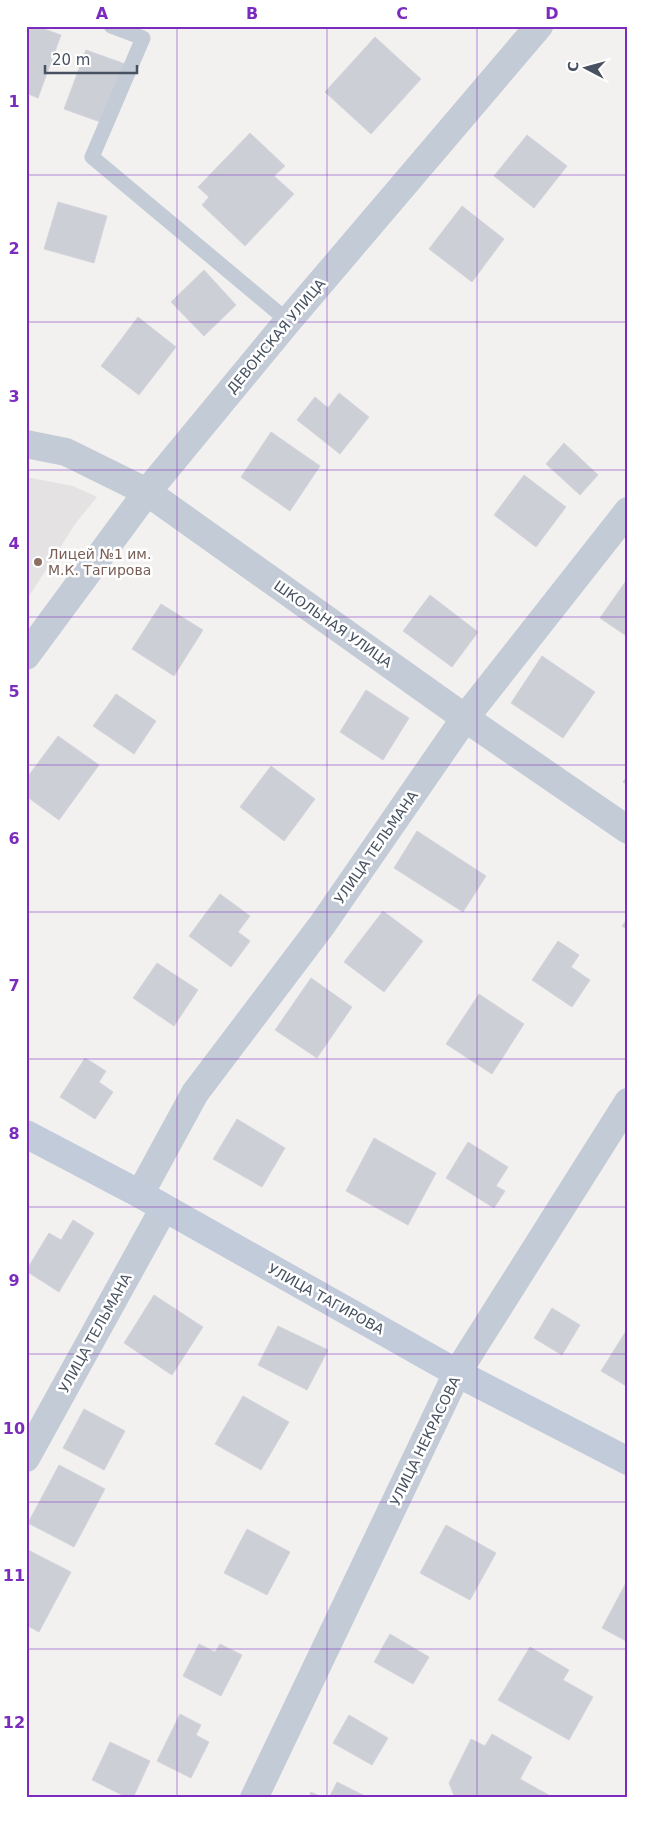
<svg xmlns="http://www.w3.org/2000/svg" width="654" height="1824" font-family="'DejaVu Sans',sans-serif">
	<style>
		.education { fill: #e4e2e2 }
		.building { fill: #cccfd6; stroke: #d4d5dc }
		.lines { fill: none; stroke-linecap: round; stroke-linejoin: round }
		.lane { stroke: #c3cbd6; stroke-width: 15 }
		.street { stroke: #c3cbd6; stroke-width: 28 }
		.secondary { stroke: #c2cbda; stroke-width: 28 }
		.grid { fill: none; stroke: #7b2cbf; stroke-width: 1; stroke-opacity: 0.55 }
		.education-dot { fill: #8d6e63; stroke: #fff; stroke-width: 2 }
		.labels { text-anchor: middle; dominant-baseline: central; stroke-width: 5; stroke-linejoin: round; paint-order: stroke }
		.street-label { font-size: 14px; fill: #475160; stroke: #fff }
		.education-label { font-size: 14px; fill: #785e54; stroke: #fff; text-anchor: start }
		.neatline { fill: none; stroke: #7b2cbf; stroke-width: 2 }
		.grid-label { font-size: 16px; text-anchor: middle; font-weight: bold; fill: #7b2cbf }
	</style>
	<rect width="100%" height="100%" fill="#f3f1f0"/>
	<!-- education -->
	<path class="education" d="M26,477L73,486L97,497L75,524L26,601Z"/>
	<!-- building -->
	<path class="building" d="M26,26H36L61,35L38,98L26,93Z
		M375,37L421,79L371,134L325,92Z
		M86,50L128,65L106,124L64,109Z
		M250,133L285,166L274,176L294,194L245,246L202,205L209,197L198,187Z
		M527,135L567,166L534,208L494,176Z
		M58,202L107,216L94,263L44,249Z
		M462,206L504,239L472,282L429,249Z
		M204,270L236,305L204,336L171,302Z
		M138,317L176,347L139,395L101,366Z
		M339,393L369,417L340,454L297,420L315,397L328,408Z
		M271,432L320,466L290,511L241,477Z
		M564,443L598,475L580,495L546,464Z
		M524,475L566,507L536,547L494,515Z
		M628,578V637L600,618Z
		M430,595L478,632L452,667L403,631Z
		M161,604L203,630L174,676L132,649Z
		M542,656L595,692L563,738L511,703Z
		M366,690L409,718L383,760L340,732Z
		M116,694L156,721L134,754L93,726Z
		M58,736L99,765L59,820L26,796V779Z
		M271,766L315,799L284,841L240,807Z
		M628,775V785L623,782Z
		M417,831L486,876L463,912L394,868Z
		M220,894L250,916L238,932L250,941L231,967L189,936Z
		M383,911L423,941L384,992L344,962Z
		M628,918V930L622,926Z
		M558,941L579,955L571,967L590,980L572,1007L532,980Z
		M157,963L198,990L174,1026L133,998Z
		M311,978L352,1007L317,1058L275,1030Z
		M479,994L524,1024L492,1074L446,1044Z
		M85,1058L106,1071L99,1082L113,1092L95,1119L60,1097Z
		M237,1119L285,1148L262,1187L213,1159Z
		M374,1138L436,1173L408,1225L346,1191Z
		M468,1142L508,1167L496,1186L505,1191L494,1208L446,1178Z
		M73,1220L94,1233L59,1292L26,1271L49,1233L61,1240Z
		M154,1295L203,1327L172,1375L124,1343Z
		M552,1308L580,1325L562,1355L534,1338Z
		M278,1326L328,1350L307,1390L258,1365Z
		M626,1331L628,1332V1387L601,1371Z
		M243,1396L289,1422L261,1470L215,1444Z
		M84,1409L125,1431L104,1470L63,1448Z
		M59,1465L105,1489L74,1547L28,1523Z
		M446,1525L496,1553L470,1600L420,1573Z
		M247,1529L290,1552L267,1595L224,1573Z
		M26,1549L71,1572L39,1632L26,1625Z
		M628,1579V1642L602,1628Z
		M390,1634L429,1657L413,1684L374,1662Z
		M199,1644L215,1652L220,1644L242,1655L221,1696L183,1676Z
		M530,1647L569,1670L563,1680L593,1697L569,1740L498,1700Z
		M180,1714L201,1725L196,1735L209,1742L191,1778L157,1761Z
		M349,1715L388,1738L372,1765L333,1743Z
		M492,1734L532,1757L520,1779L554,1798H455L449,1783L471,1739L485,1746Z
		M110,1742L150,1761L133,1798H128L92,1780Z
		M337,1782L365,1796L364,1798H329Z
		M311,1792L323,1798H309Z"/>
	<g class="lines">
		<!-- lane -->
		<path class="lane" d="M111,26L143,38L92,157L288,321"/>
		<!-- street -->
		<path class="street" d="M26,444L66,452L147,492L465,718L628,830
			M26,656L147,492L288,321L539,26
			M140,1194L195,1093L322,925L465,718L628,511
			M26,1458L164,1208
			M254,1798L457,1373L628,1102"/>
		<!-- secondary -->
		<path class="secondary" d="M26,1134L140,1194L457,1373L628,1461"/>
	</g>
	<!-- grid -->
	<path class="grid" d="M177,26V1798M327,26V1798M477,26V1798M26,175H628M26,322H628M26,470H628M26,617H628M26,765H628M26,912H628M26,1059H628M26,1207H628M26,1354H628M26,1502H628M26,1649H628"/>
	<!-- markers -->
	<circle class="education-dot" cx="38" cy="562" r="5"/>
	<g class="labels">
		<!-- street labels -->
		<g class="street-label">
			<text transform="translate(276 336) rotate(-50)">ДЕВОНСКАЯ УЛИЦА</text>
			<text transform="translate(333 624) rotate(35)">ШКОЛЬНАЯ УЛИЦА</text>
			<text transform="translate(376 847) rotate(-55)">УЛИЦА ТЕЛЬМАНА</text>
			<text transform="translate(326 1299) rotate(29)">УЛИЦА ТАГИРОВА</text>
			<text transform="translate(95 1333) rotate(-61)">УЛИЦА ТЕЛЬМАНА</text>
			<text transform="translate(425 1441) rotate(-64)">УЛИЦА НЕКРАСОВА</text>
		</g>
		<!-- education labels -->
		<g class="education-label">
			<text x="48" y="554">Лицей №1 им.<tspan x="48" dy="16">М.К. Тагирова</tspan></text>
		</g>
	</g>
	<!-- border -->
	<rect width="654" height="1824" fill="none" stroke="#ffffff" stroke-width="55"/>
	<!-- north arrow -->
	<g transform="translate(586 68) rotate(276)" stroke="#ffffff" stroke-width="4" paint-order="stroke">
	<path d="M0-4L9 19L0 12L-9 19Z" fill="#475160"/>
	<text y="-8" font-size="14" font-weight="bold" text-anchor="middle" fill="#475160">С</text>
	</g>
	<!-- scale -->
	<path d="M45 65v8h92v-8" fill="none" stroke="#475160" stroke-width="2.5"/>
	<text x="52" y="65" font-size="15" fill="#475160" stroke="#ffffff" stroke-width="4" paint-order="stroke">20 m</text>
	<rect x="28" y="28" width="598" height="1768" class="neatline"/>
	<g class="grid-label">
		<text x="102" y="19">A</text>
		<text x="252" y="19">B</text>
		<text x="402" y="19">C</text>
		<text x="552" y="19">D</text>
		<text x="14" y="107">1</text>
		<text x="14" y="254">2</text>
		<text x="14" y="402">3</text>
		<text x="14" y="549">4</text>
		<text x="14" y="697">5</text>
		<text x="14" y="844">6</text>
		<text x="14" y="991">7</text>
		<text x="14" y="1139">8</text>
		<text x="14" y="1286">9</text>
		<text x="14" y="1434">10</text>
		<text x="14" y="1581">11</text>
		<text x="14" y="1728">12</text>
	</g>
</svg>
